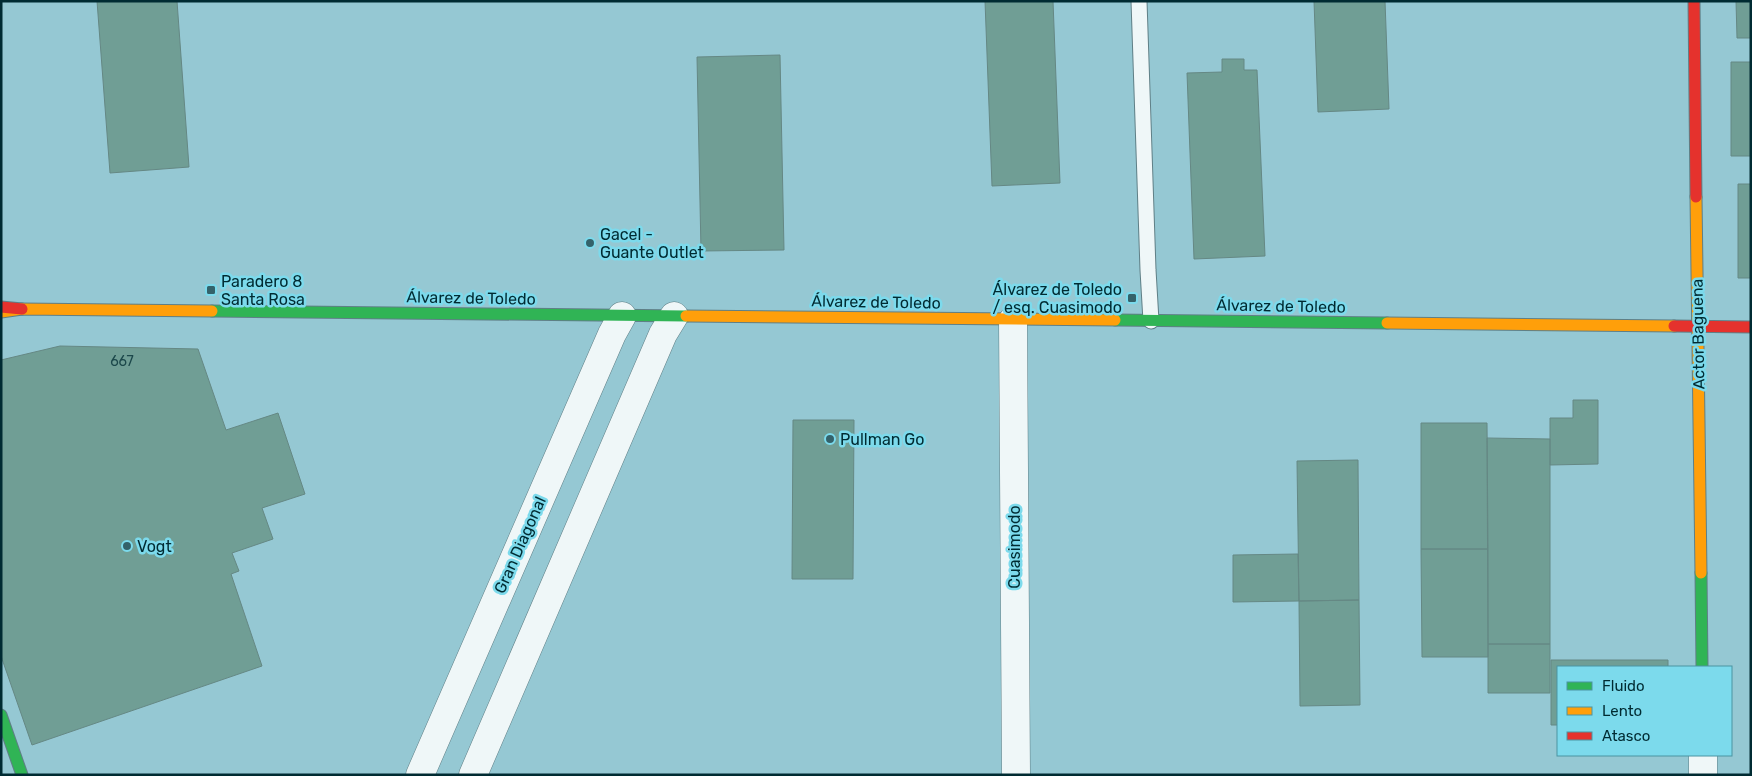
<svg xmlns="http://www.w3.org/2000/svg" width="1752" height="776" font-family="Rubik,sans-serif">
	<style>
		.building { fill: #709e95; stroke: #658884 }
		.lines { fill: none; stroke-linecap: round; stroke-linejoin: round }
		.lane-casing { stroke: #5f7f86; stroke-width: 17 }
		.street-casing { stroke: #5f7f86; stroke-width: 29 }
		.fast-casing { stroke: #5f7f86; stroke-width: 13 }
		.slow-casing { stroke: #5f7f86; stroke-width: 13 }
		.jam-casing { stroke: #5f7f86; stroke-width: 13 }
		.lane { stroke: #eff7f8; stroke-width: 15 }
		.street { stroke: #eff7f8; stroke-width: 28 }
		.fast { stroke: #30b455; stroke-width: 11 }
		.slow { stroke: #ff9f0a; stroke-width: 11 }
		.jam { stroke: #e5322d; stroke-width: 11 }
		.poi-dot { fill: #34626a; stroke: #7cdaec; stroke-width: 2 }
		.labels { text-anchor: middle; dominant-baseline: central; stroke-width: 5; stroke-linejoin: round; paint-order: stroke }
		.number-label { font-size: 14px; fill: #1c484b }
		.poi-label { font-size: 16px; fill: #002b32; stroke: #7cdaec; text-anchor: start }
		.street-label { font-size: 16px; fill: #002b32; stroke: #7cdaec }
	</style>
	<rect width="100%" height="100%" fill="#95c8d3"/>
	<!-- building -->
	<path class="building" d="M97,1H177L189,167L110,173Z
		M985,1H1053L1060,183L992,186Z
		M1314,1H1385L1389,109L1318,112Z
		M1736,1H1751V38H1737Z
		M780,55L784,250L701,251L697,57Z
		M1222,59H1244V70H1257L1265,256L1194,259L1187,73L1222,72Z
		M1731,62H1751V156H1731Z
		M1738,184H1751V278H1738Z
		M60,346L198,349L226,430L278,413L305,494L262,508L273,539L232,553L239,571L231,574L262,666L32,745L1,656V360Z
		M1573,400H1598V464L1550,465V418H1573Z
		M793,420H854L853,579H792Z
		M1421,423H1487L1488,549H1421Z
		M1487,438L1550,439V644H1488Z
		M1358,460L1359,600L1299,601L1297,461Z
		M1421,549H1488V657H1422Z
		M1298,554L1299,601L1233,602V555Z
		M1359,600L1360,705L1300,706L1299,601Z
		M1488,644H1550V693H1488Z
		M1551,660H1668V667H1558V725H1551Z"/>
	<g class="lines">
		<!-- lane casing -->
		<g class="lane-casing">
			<path id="lane" d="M1139,1L1148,270L1151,321"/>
		</g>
		<!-- street casing -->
		<g class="street-casing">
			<path id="street" d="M1013,320L1016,775
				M1703,755V775
				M420,775L612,334L622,316
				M473,775L663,334L674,316"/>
		</g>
		<!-- fast casing -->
		<g class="fast-casing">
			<path id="fast" d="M212,311L686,316
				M1115,320L1387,323
				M1701,573L1702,667
				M1,715L22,775"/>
		</g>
		<!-- slow casing -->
		<g class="slow-casing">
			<path id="slow" d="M1696,197L1701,573
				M1,312L22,309L212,311
				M686,316L1115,320
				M1387,323L1674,326"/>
		</g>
		<!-- jam casing -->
		<g class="jam-casing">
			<path id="jam" d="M1694,1L1696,197
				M1,307L22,309
				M1674,326L1751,327"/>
		</g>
		<!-- lane -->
		<use href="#lane" class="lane"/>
		<!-- street -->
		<use href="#street" class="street"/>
		<!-- fast -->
		<use href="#fast" class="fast"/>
		<!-- slow -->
		<use href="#slow" class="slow"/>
		<!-- jam -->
		<use href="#jam" class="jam"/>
	</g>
	<!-- markers -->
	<g class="poi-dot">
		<circle cx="590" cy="243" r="5"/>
		<rect x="206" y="285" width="10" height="10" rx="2.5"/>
		<rect x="1127" y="293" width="10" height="10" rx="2.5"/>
		<circle cx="830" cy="439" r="5"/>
		<circle cx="127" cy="546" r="5"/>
	</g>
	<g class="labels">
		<!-- number labels -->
		<g class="number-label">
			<text x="122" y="361">667</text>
		</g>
		<!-- poi labels -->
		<g class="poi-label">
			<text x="600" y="234">Gacel -<tspan x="600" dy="18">Guante Outlet</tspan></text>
			<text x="221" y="281">Paradero 8<tspan x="221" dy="18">Santa Rosa</tspan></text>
			<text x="1122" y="289" text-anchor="end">Álvarez de Toledo<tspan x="1122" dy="18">/ esq. Cuasimodo</tspan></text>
			<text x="840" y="439">Pullman Go</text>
			<text x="137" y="546">Vogt</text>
		</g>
		<!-- street labels -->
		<g class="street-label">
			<text transform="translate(471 298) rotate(1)">Álvarez de Toledo</text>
			<text transform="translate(876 302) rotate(1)">Álvarez de Toledo</text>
			<text transform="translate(1281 306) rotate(1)">Álvarez de Toledo</text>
			<text transform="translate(1698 334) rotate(-91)">Actor Baguena</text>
			<text transform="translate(520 545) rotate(-66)">Gran Diagonal</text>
			<text transform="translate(1014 547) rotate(-90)">Cuasimodo</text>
		</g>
	</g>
	<!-- border -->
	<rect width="1752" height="776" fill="none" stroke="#002b32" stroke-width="5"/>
	<!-- legend -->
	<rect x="1557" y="666" width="175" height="90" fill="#7cdaec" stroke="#4a94a2"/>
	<rect x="1567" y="682" width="25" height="8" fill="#30b455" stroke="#4a94a2"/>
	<text x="1602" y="691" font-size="15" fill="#002b32">Fluido</text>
	<rect x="1567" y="707" width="25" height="8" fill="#ff9f0a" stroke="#4a94a2"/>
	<text x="1602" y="716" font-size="15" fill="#002b32">Lento</text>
	<rect x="1567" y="732" width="25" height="8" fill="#e5322d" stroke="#4a94a2"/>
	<text x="1602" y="741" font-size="15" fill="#002b32">Atasco</text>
</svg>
